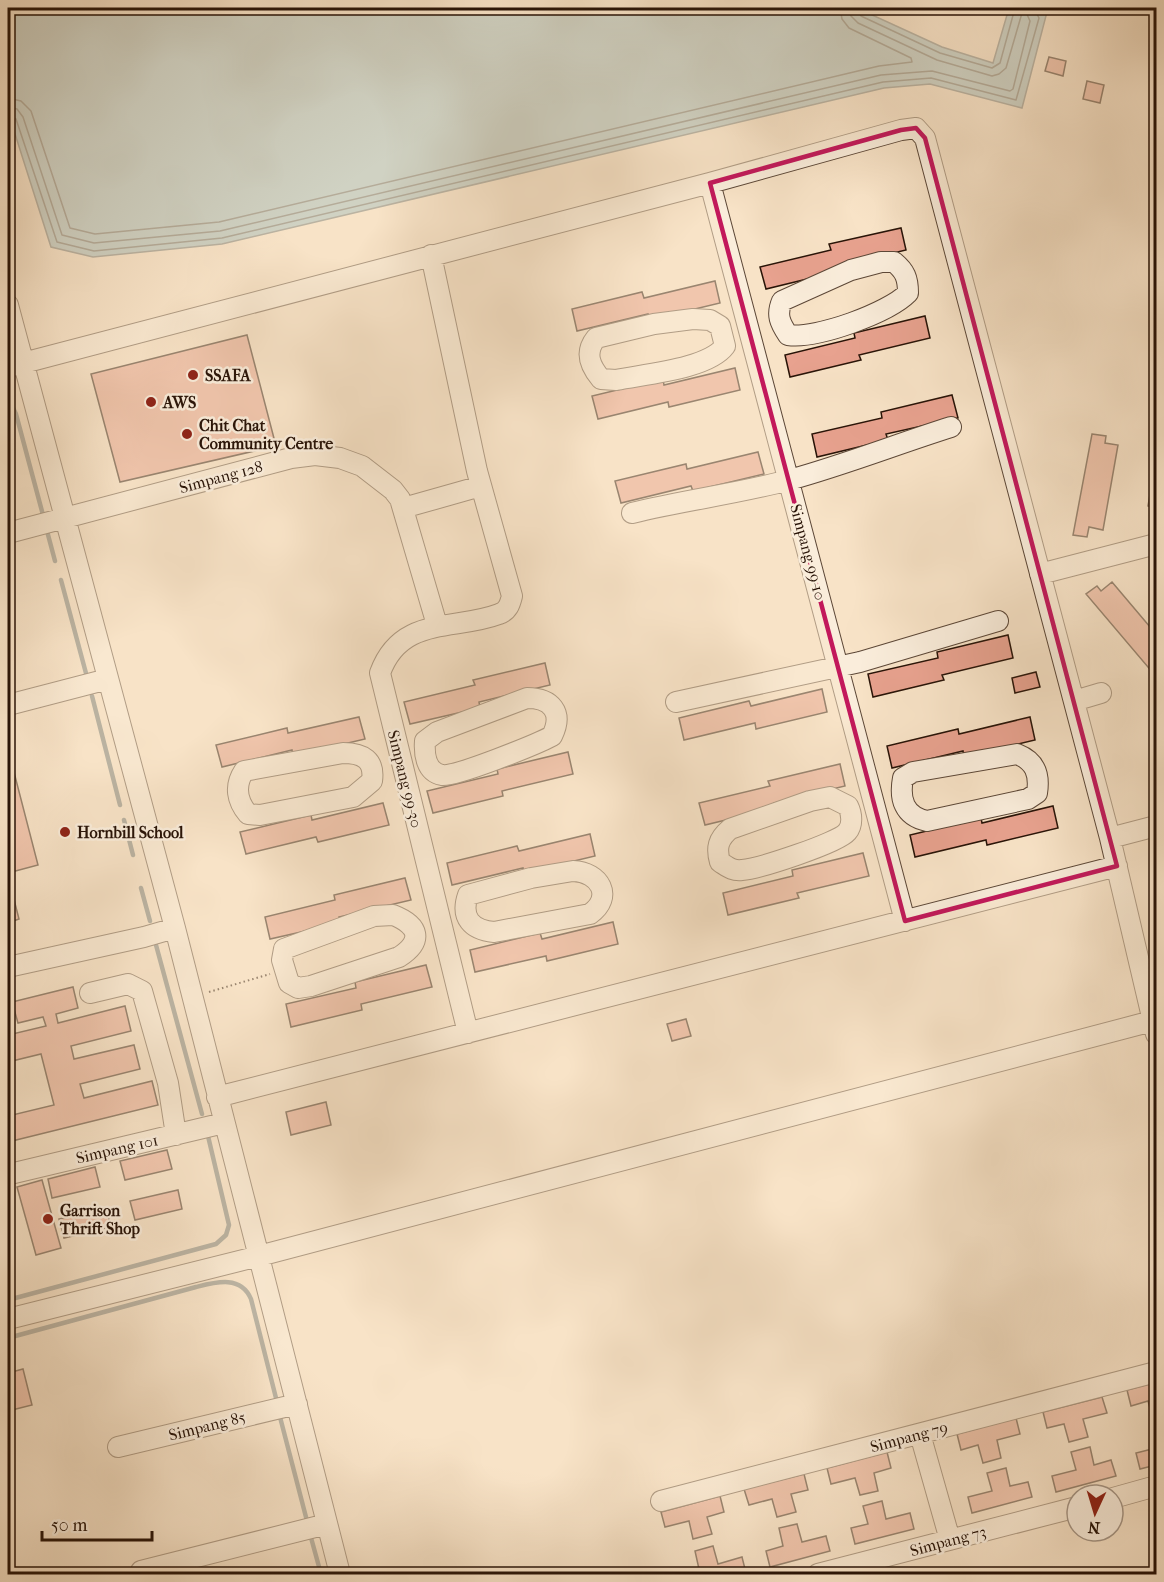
<svg xmlns="http://www.w3.org/2000/svg" width="1164" height="1582" font-family="'IM FELL French Canon',serif">
	<style>
		.water { fill: #a1bcbf; stroke: #717875; stroke-width: 1.5 }
		.lines { fill: none; stroke-linecap: round; stroke-linejoin: round }
		.shore { stroke: #646863; stroke-width: 1.5 }
		.stream { stroke: #717875; stroke-width: 4.5 }
		.building { fill: #e8a28f; stroke: #281307; stroke-width: 1.5 }
		.minor-casing { stroke: #5c4737; stroke-width: 22 }
		.path { stroke: #281307; stroke-width: 2; stroke-dasharray: 1.5 3; stroke-linecap: butt }
		.minor { stroke: #faeddb; stroke-width: 20 }
		.marked { fill: none; stroke: #c2185b; stroke-width: 4.5; stroke-linejoin: round }
		.poi-dot { fill: #8f2418; stroke: #faeddb; stroke-width: 2 }
		.labels { text-anchor: middle; dominant-baseline: central; stroke-width: 5; stroke-linejoin: round; paint-order: stroke }
		.poi-label { font-size: 16px; font-weight: bold; fill: #281307; stroke: #faeddb; text-anchor: start }
		.street-label { font-size: 16px; fill: #281307; stroke: #faeddb }
	</style>
	<rect width="100%" height="100%" fill="#f8e3c7"/>
	<filter id="stains"><feTurbulence type="fractalNoise" baseFrequency=".00333" numOctaves="4"/><feColorMatrix values="0 0 0 0 .2 0 0 0 0 .09 0 0 0 0 .02 0 0 0 .5 -.17"/></filter>
	<radialGradient id="worn" r=".72"><stop offset=".6" stop-color="#630" stop-opacity="0"/><stop offset="1" stop-color="#630" stop-opacity=".3"/></radialGradient>
	<!-- water -->
	<path class="water" d="M8,8H857L942,47L993,63L1009,8L1047,12L1022,108L930,84L884,88L222,244L93,257L51,247L8,112Z"/>
	<g class="lines">
		<!-- shore -->
		<path class="shore" d="M857,8L861,16L940,53L992,68L1000,63L1015,8
			M8,98L21,101L31,111L70,228L95,234L219,222L879,66L912,62L911,58L849,28L842,19L840,8
			M8,107L17,109L23,117L62,235L94,243L220,231L881,75L932,71L1010,91L1013,89L1030,21L1026,12L1022,13L1006,68L999,74L992,76L937,60L858,23L851,16L849,8
			M8,115L16,119L57,242L94,251L222,238L883,82L931,78L1016,100L1039,18L1034,8"/>
		<!-- stream -->
		<path class="stream" d="M8,398L16,414L43,515
			M47,531L55,561
			M61,580L87,677
			M92,696L120,805
			M124,820L133,855
			M141,888L150,921
			M156,945L202,1114
			M8,1300L216,1244L226,1235L229,1225L208,1136
			M8,1338L196,1287C216,1282 241,1275 251,1299L277,1402
			M280,1417L307,1521
			M310,1534L321,1574"/>
	</g>
	<!-- building -->
	<path class="building" d="M1049,57L1066,61L1063,76L1045,71Z
		M1087,81L1104,85L1100,103L1083,99Z
		M901,228L906,250L835,267L836,272L766,289L760,267L831,250L829,244Z
		M715,281L720,303L649,320L648,314L577,331L572,309L642,292L644,298Z
		M925,316L930,338L859,355L861,360L790,377L785,355L855,338L854,333Z
		M247,335L276,446L120,482L91,374Z
		M735,368L740,390L669,407L668,402L598,419L592,396L663,379L664,385Z
		M952,395L958,418L886,434L888,440L817,457L812,434L882,418L881,412Z
		M1092,434L1106,436L1105,443L1118,445L1103,530L1089,527L1087,537L1073,535Z
		M758,452L764,474L693,491L691,486L621,503L615,481L686,464L687,469Z
		M1156,460V508L1148,506Z
		M1112,582L1156,634V670L1153,673L1086,594L1097,586L1101,591Z
		M1008,635L1013,658L942,675L944,680L873,697L868,674L938,658L937,652Z
		M545,663L550,685L479,702L480,708L410,724L404,702L475,685L473,680Z
		M1036,672L1040,687L1015,693L1012,678Z
		M822,689L827,712L756,729L755,723L684,740L679,718L749,701L751,706Z
		M359,717L365,739L293,756L292,750L222,767L216,745L287,728L288,733Z
		M1030,717L1035,740L964,757L963,751L892,768L887,746L958,729L959,734Z
		M8,749L38,865L8,873Z
		M568,752L573,774L502,791L503,796L433,813L427,791L498,774L497,769Z
		M840,764L845,786L774,803L775,808L705,825L699,803L770,786L768,781Z
		M383,803L389,825L318,842L316,837L246,854L240,832L311,815L312,820Z
		M1053,806L1058,828L987,845L986,840L915,857L910,835L981,818L982,823Z
		M590,834L595,856L524,873L523,868L452,885L447,863L517,846L519,851Z
		M863,853L869,876L797,893L799,898L728,915L723,893L793,876L792,870Z
		M405,878L411,900L339,917L341,923L270,939L265,917L335,900L334,895Z
		M9,880L19,919L8,923V881Z
		M613,922L618,944L547,961L546,956L475,972L470,950L540,933L542,939Z
		M426,965L432,987L361,1004L362,1010L291,1027L286,1004L356,988L355,982Z
		M73,987L78,1008L56,1014L58,1023L125,1006L131,1031L71,1046L74,1059L134,1045L140,1069L80,1084L84,1098L152,1081L158,1105L8,1142V1116L54,1105L41,1054L8,1062V1035L46,1026L43,1017L18,1023L12,1002Z
		M686,1019L691,1036L672,1041L667,1024Z
		M326,1102L331,1125L291,1135L286,1112Z
		M167,1150L172,1169L125,1180L120,1161Z
		M95,1167L100,1187L52,1198L48,1179Z
		M42,1180L61,1248L36,1255L17,1187Z
		M178,1190L182,1209L135,1220L130,1201Z
		M106,1208L111,1227L64,1238L59,1219Z
		M23,1369L32,1405L8,1411V1373Z
		M1156,1382V1419H1153L1148,1401L1131,1406L1127,1390Z
		M1102,1397L1107,1413L1083,1419L1088,1437L1069,1442L1064,1424L1047,1428L1043,1412Z
		M1016,1418L1020,1434L997,1440L1001,1458L983,1463L978,1445L961,1450L957,1434Z
		M1090,1447L1094,1465L1111,1460L1116,1476L1056,1492L1052,1476L1076,1470L1071,1452Z
		M1156,1448V1465L1140,1469L1136,1453Z
		M887,1452L891,1468L874,1473L878,1491L860,1495L855,1478L831,1484L827,1468Z
		M1006,1468L1010,1486L1028,1482L1032,1497L972,1513L968,1497L992,1491L987,1473Z
		M804,1474L808,1490L791,1494L796,1512L777,1517L772,1499L749,1505L744,1489Z
		M720,1496L724,1512L707,1517L712,1534L693,1539L689,1521L665,1527L661,1512Z
		M882,1501L886,1519L910,1513L914,1529L855,1544L851,1528L868,1524L863,1506Z
		M797,1524L802,1542L826,1536L830,1551L770,1567L766,1551L783,1546L779,1528Z
		M713,1546L718,1564L742,1557L746,1573L683,1574L699,1569L695,1551Z
		M273,1568L274,1574H248Z"/>
	<g class="lines">
		<!-- minor casing -->
		<g class="minor-casing">
			<path id="minor" d="M710,183L905,921
				M431,255L477,471L512,596C510,604 508,611 499,614C455,631 401,615 380,673L468,1033
				M881,262H894C905,271 908,278 908,293C888,313 817,339 788,335C780,323 776,315 782,301L851,270Z
				M8,305L175,928L340,1574
				M693,319L710,320L720,326L725,346C708,369 645,374 616,380L601,379C590,366 584,353 596,338L654,324Z
				M8,367L710,183L901,130L916,128L925,138L1110,838L1156,1034
				M403,508L481,486
				M632,513C684,500 737,494 789,480C844,465 897,444 951,427
				M8,533L291,458L315,455L340,458L362,466L393,490L400,499L437,625
				M1040,574L1156,544
				M527,698C551,698 564,712 552,736C537,744 456,777 442,775C426,772 424,754 425,741L437,732Z
				M1074,701L1101,693
				M676,702L860,662L998,621
				M8,705L108,679
				M343,753C363,753 375,760 372,781L353,797L260,815L248,814C237,801 234,786 244,771Z
				M1017,754C1035,761 1040,774 1037,793L1028,799L927,821C904,816 899,799 903,778L913,772Z
				M830,797L848,806C852,814 853,825 847,832C838,843 758,869 742,870C732,871 728,867 720,862C716,848 718,839 730,829L810,801Z
				M1110,838L1156,826
				M573,871C600,872 614,897 590,914L494,932C472,930 460,918 468,895L531,878Z
				M393,915C419,925 424,941 399,957L311,986L298,988L289,983L282,960L284,949L374,916Z
				M8,967L144,937L175,928
				M90,993L128,984L142,991L168,1083L176,1135
				M217,1097L1117,866
				M10,1174L224,1123
				M8,1319L259,1256L1156,1020
				M920,1434L950,1540
				M118,1447L297,1404
				M1113,1498L1156,1486
				M661,1501L1156,1372
				M141,1571L327,1524
				M818,1574L1077,1507"/>
		</g>
		<!-- path -->
		<path class="path" d="M209,992L270,974"/>
		<!-- minor -->
		<use href="#minor" class="minor"/>
	</g>
	<!-- marked area -->
	<path d="M0 0H1164V1582H0ZM916,128L925,138L1117,866L905,921L710,183L901,130Z" fill="#f8e3c7" fill-opacity=".55" fill-rule="evenodd"/>
	<path class="marked" d="M916,128L925,138L1117,866L905,921L710,183L901,130Z"/>
	<!-- markers -->
	<g class="poi-dot">
		<circle cx="193" cy="375" r="6"/>
		<circle cx="151" cy="402" r="6"/>
		<circle cx="187" cy="434" r="6"/>
		<circle cx="65" cy="832" r="6"/>
		<circle cx="48" cy="1219" r="6"/>
	</g>
	<g class="labels">
		<!-- poi labels -->
		<g class="poi-label">
			<text x="205" y="375">SSAFA</text>
			<text x="163" y="402">AWS</text>
			<text x="199" y="425">Chit Chat<tspan x="199" dy="18">Community Centre</tspan></text>
			<text x="77" y="832">Hornbill School</text>
			<text x="60" y="1210">Garrison<tspan x="60" dy="18">Thrift Shop</tspan></text>
		</g>
		<!-- street labels -->
		<g class="street-label">
			<text transform="translate(221 477) rotate(-15)">Simpang 128</text>
			<text transform="translate(808 552) rotate(75)">Simpang 99-10</text>
			<text transform="translate(405 779) rotate(76)">Simpang 99-30</text>
			<text transform="translate(117 1149) rotate(-13)">Simpang 101</text>
			<text transform="translate(207 1426) rotate(-14)">Simpang 85</text>
			<text transform="translate(909 1437) rotate(-15)">Simpang 79</text>
			<text transform="translate(948 1541) rotate(-15)">Simpang 73</text>
		</g>
	</g>
	<!-- margin -->
	<rect width="1164" height="1582" fill="none" stroke="#f8e3c7" stroke-width="30"/>
	<rect x="9" y="9" width="1146" height="1564" fill="none" stroke="#281307" stroke-width="3"/>
	<rect x="15" y="15" width="1134" height="1552" fill="none" stroke="#281307" stroke-width="1.5"/>
	<!-- north arrow -->
	<g transform="translate(1095 1513) rotate(184)"><circle r="28" fill="#faeddb" stroke="#a69686" stroke-width="1.5"/>
	<path d="M0-4.5L10 22L0 15L-10 22Z" fill="#8f2418"/>
	<text y="-9" font-size="16" font-weight="bold" text-anchor="middle" fill="#281307">N</text>
	</g>
	<!-- scale -->
	<path d="M42 1531v9h110v-9" fill="none" stroke="#281307" stroke-width="3"/>
	<text x="51" y="1531" font-size="18" fill="#281307" stroke="#faeddb" stroke-width="4.5" paint-order="stroke">50 m</text>
	<rect width="100%" height="100%" filter="url(#stains)"/>
	<rect width="100%" height="100%" fill="url(#worn)"/>
</svg>
